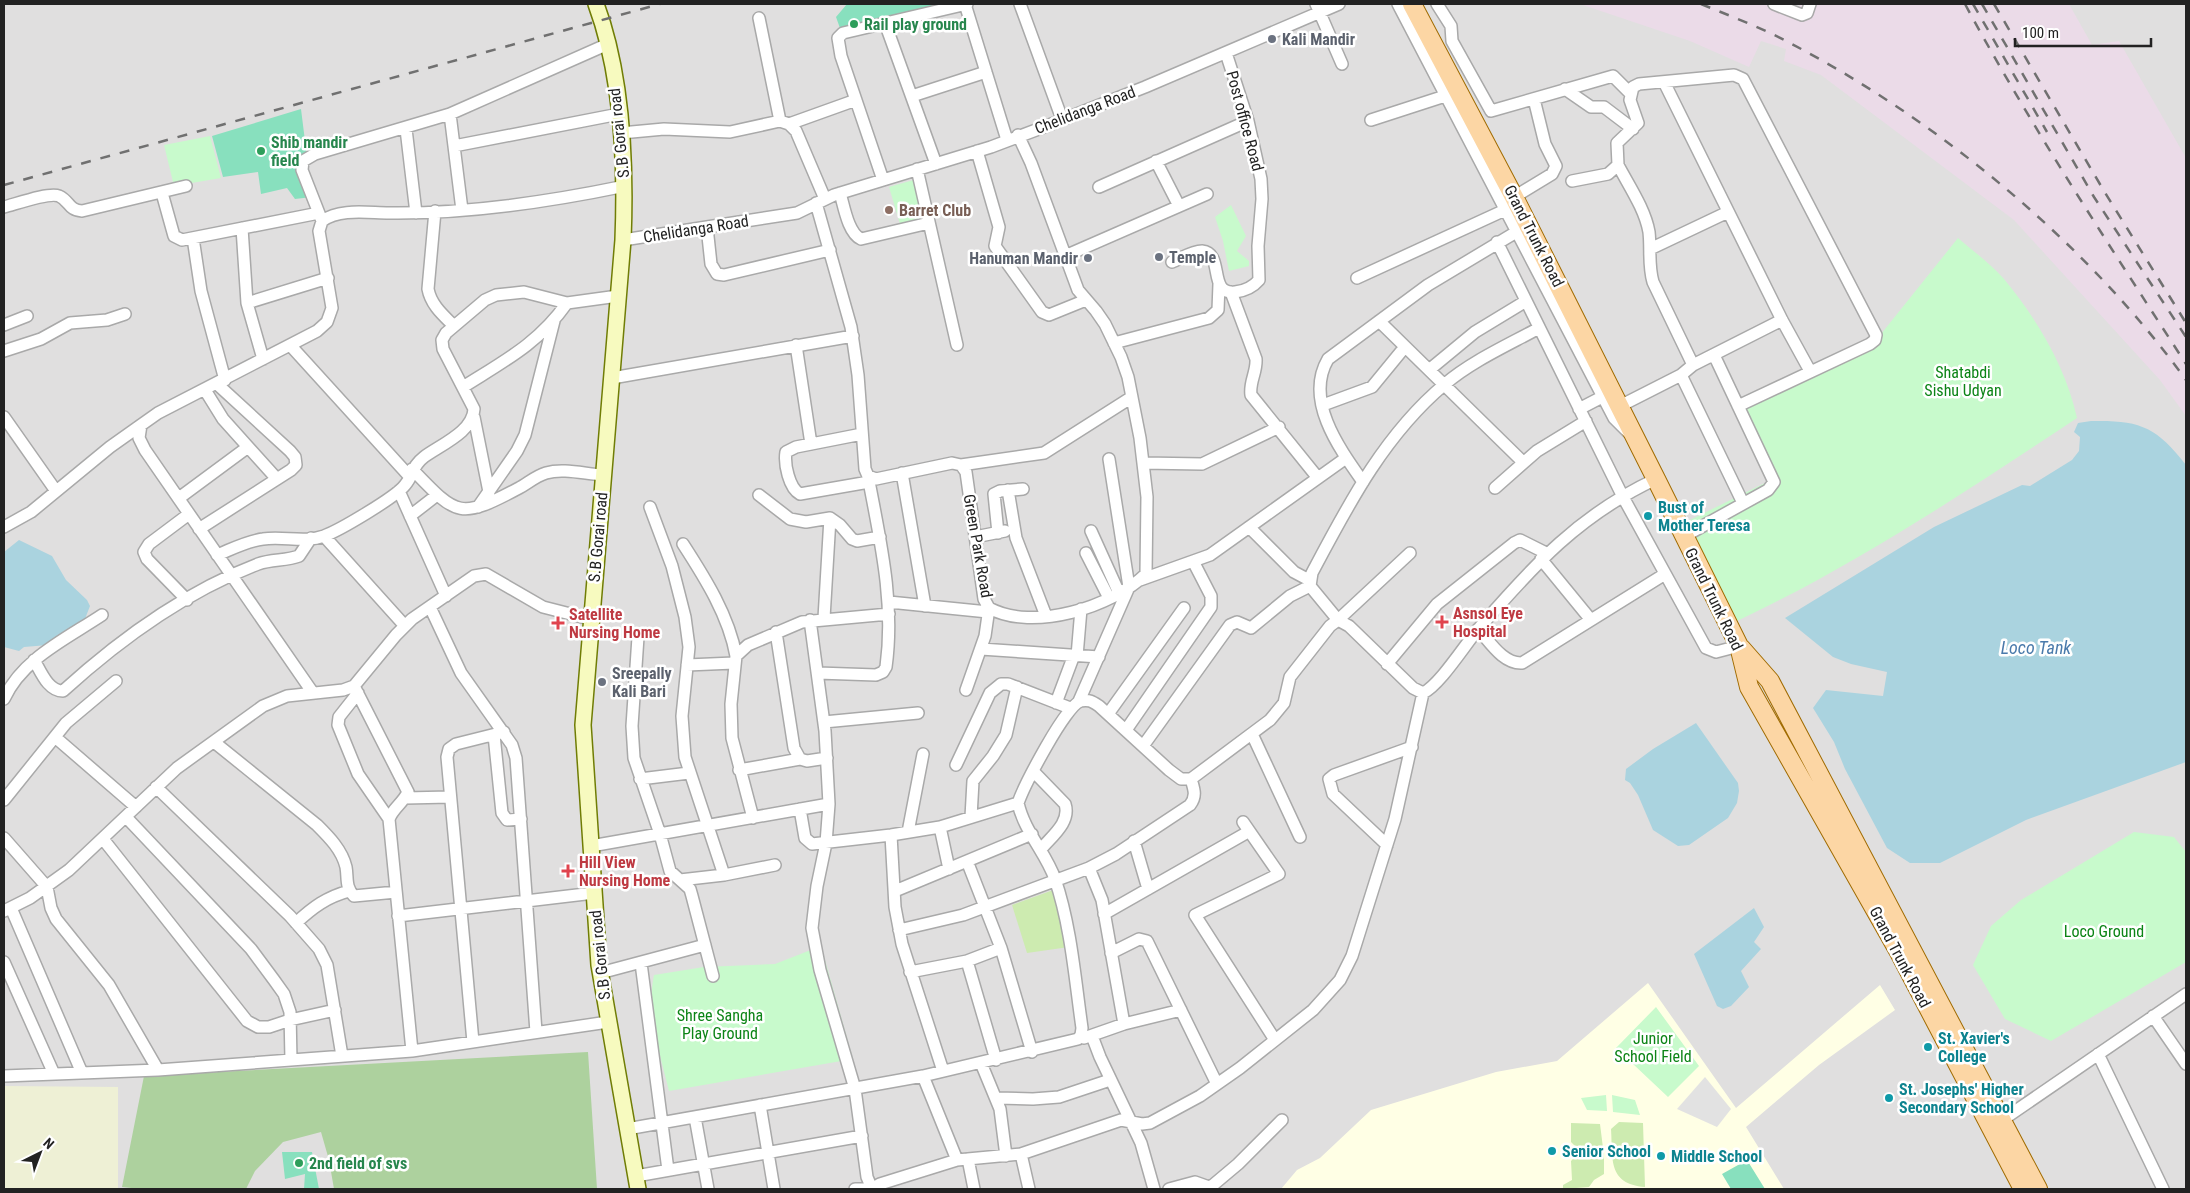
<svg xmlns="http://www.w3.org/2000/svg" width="2190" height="1193" font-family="'Roboto Condensed',sans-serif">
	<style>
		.residential { fill: #e0dfdf }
		.industrial { fill: #ebdbe8 }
		.education { fill: #ffffe5 }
		.farmland { fill: #eef0d5 }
		.grass { fill: #cdebb0 }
		.forest { fill: #add19e }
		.park { fill: #c8facc }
		.pitch { fill: #88e0be }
		.parking { fill: #e2e2e2 }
		.water { fill: #aad3df }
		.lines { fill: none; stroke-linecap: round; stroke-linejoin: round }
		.street-casing { stroke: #a9a9a9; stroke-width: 14 }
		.secondary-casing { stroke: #707d05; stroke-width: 18 }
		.primary-casing { stroke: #a06b00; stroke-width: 20 }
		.street { stroke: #fff; stroke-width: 11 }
		.secondary { stroke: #f7fabf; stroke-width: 15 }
		.primary { stroke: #fcd6a4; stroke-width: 18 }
		.rail { stroke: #707070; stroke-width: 2.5; stroke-dasharray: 10 10; stroke-linecap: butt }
		.leisure-dot { fill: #2e9e5b; stroke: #fff; stroke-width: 2 }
		.worship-dot { fill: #6b7280; stroke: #fff; stroke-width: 2 }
		.education-dot { fill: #8d6e63; stroke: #fff; stroke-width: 2 }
		.culture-dot { fill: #0f9aa8; stroke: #fff; stroke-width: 2 }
		.health-dot { fill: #e0444e; stroke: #fff; stroke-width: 2 }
		.labels { text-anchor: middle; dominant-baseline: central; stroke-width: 5; stroke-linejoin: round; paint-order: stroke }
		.leisure-label { font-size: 16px; font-weight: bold; fill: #27864d; stroke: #fff; text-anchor: start }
		.worship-label { font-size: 16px; font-weight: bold; fill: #5b616d; stroke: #fff; text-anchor: start }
		.street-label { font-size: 16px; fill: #222; stroke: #fff }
		.education-label { font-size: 16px; font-weight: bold; fill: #785e54; stroke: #fff; text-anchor: start }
		.park-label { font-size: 16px; fill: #0c8416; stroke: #fff }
		.culture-label { font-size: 16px; font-weight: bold; fill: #0d838f; stroke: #fff; text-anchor: start }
		.health-label { font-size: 16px; font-weight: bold; fill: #be3a42; stroke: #fff; text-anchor: start }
		.water-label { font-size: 18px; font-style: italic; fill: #4a7aab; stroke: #fff }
	</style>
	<rect width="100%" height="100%" fill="#f2efe9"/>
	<!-- residential -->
	<path class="residential" d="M4,4H2186V1189H4Z"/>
	<!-- industrial -->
	<path class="industrial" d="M1580,4H1786L1796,8L1802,4H2069L2092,45L2119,41L2186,158V416L2160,380L2014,220L1821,75L1784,61L1786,49L1761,41L1749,67L1690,41Z"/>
	<!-- education -->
	<path class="education" d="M1648,983L1736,1108L1880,985L1895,1010L1819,1065L1746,1127L1784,1189H1281L1297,1170L1320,1158L1371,1110L1496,1072L1557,1061Z"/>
	<!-- farmland -->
	<path class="farmland" d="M4,1086L118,1087V1189H4Z"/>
	<!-- grass -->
	<path class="grass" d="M1056,889L1069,947L1027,953L1012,905Z
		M1619,1122L1643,1123L1645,1187C1607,1184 1613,1158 1611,1129Z
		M1571,1123L1600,1124L1603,1148L1575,1146L1571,1142Z
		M1604,1153V1174L1594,1180L1589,1187L1563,1189V1185L1572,1180L1571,1161L1575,1157Z"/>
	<!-- forest -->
	<path class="forest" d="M588,1052L597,1189H334L329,1160L321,1132L283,1142L255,1171L246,1189H141L122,1187L144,1076Z"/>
	<!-- park -->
	<path class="park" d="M210,136L221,178L174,186L164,145Z
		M917,179L928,219L900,224L889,187Z
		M1231,205L1246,236L1237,251L1249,261V266L1229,271L1223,241L1215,217Z
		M1958,238C1973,251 1991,264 2004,279C2037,319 2066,367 2077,418C1967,491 1856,565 1737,621L1684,523L1777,477L1743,411L1881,334Z
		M2134,832L2174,837L2186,852V962L2051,1041L2005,1019L1973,965L1991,926L2021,900Z
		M821,946L853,1059L669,1091C660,1054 646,1012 654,975L704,967L775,964Z
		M1656,1007L1699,1066L1668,1097L1616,1048Z
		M1606,1095L1607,1111L1587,1110L1581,1098Z
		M1612,1095L1635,1100L1640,1115L1613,1112Z"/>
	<!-- pitch -->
	<path class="pitch" d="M847,4H941L940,7L841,31L836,17Z
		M301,109L312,197L295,199L287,188L261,194L258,172L223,177L212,136Z
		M282,1152H312L319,1189H304L305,1174L285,1179Z
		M1747,1160L1765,1189H1731L1722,1174Z"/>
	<!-- parking -->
	<path class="parking" d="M1705,1077L1731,1109L1717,1127L1677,1109Z"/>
	<!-- water -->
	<path class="water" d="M2091,421C2139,420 2156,426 2186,465V762L2026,820L1940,863H1910L1887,848L1845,769L1834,742L1813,708L1826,690L1883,696L1887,672L1851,664L1833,657L1785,618L1934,527L2022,485L2030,486L2072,460L2079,451L2080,437L2074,432L2078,423Z
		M19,540L52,556L66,580L87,600L90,606L83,624L48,645L24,647L19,651L4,647V552Z
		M1696,723L1738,783L1739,791L1737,803L1728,818L1689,845L1678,846L1653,830L1638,795L1630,783L1625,780L1626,769L1653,749Z
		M1754,908L1764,927L1754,942L1761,949L1741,971L1749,987L1731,1006L1723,1009L1717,1006L1694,954Z"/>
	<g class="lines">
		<!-- street casing -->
		<g class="street-casing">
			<path id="street" d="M965,4L1007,140
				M1020,4L1062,119
				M1316,4L1342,64
				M1398,4L1614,418L1628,432
				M1437,4L1451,26L1452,41L1491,111L1613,76L1630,93
				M1774,4L1802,15L1807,13L1810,4
				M759,18L780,121
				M885,23L936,164
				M1664,82L1782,320L1810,371
				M1565,89L1591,107H1604L1633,129
				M912,96L986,72
				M450,114L462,210
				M1371,120L1445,96
				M789,124L856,100
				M406,129L416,213
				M621,133L664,129L730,132L780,121L789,124L796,131L825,199
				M454,146L619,114
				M977,151L999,227L995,246L1042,312L1049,315L1086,300
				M1156,161L1179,206
				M1618,165C1629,186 1645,209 1649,232C1651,249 1648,265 1653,282L1693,365L1681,375L1620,406
				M917,169L957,345
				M883,180L841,56L838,38L843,33L967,4
				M1572,181L1608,174L1618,165L1617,143L1638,123L1630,100L1633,87L1639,84L1734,75L1743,79L1876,335L1875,340L1870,344L1738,406
				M1099,187L1248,121
				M162,193L174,236L182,240L319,213
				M840,193C844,206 848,233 861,239L929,223
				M1514,197L1552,174L1556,166L1545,144L1534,99
				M816,203L851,327L858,375L865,469L868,476L876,479L952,463L961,465L966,472L984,599L989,608C1033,632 1112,607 1146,574L1147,497L1140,438L1128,377L1121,357L1105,324L1096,311L1078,290L1031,163L1018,135
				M4,207C16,204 49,192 59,196C70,201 68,210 82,211L186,186
				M435,211L428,289C431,305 443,315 454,326
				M322,221L302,170L303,161L315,154L450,114L608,44
				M707,227L711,264L717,274L724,275L830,250
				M242,228L247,303L263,359
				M193,238L201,291L225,380
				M623,240L797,213L834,195L991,147L1044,127L1145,87L1339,4
				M1497,242L1623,497L1706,648L1716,652L1739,646
				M1650,249L1728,212
				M1065,256L1207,194
				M1172,262C1180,259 1192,251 1202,251C1225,253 1207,295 1235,292C1245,291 1253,287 1259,280L1258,246L1262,199L1261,179L1248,121L1226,53
				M1357,278L1505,210
				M1231,292L1256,359C1257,372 1249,382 1251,395L1318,478
				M247,303L328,278
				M1379,321L1523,462
				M4,325L27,316
				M1114,343L1209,318L1218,310L1219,284
				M290,345L410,477
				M796,345L811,444
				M4,351L41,339L70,323L107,320L125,314
				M1693,365L1782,320
				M1429,370L1475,332L1526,301
				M1681,375L1743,503
				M612,378L853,336
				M463,387C504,361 538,344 567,303
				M205,390L223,419L277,479
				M1323,405L1372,387L1404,348
				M1579,409L1604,396
				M4,417L56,491
				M474,417L489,492
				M862,434L796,447L786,452C784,464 789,488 800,494L869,482
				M1143,463L1202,464L1279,427
				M961,465L1044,453L1132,397
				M412,469C457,516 459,520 519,488C528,483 536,476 546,473C563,468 585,474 603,475
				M902,473L925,606
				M1363,482C1339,448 1304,400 1328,359L1428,285L1518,231
				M1495,488L1537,451L1586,421
				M1008,490L1016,538L1046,616
				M399,491L446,596
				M759,495L790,519L806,522L830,518L840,525L852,539L857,541L880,537
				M179,498L248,447
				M478,507L517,451L525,435L554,321
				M650,507L672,566L685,617L689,647L682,716L685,757L724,875
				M410,516L437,495
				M4,527L31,512L110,447L141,425
				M1249,527L1294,572L1309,580
				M199,529L291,470L296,465L295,457L290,451L217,384
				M1091,531L1119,593
				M998,533L994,494L1000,491L1023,489
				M324,536L405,626
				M975,537L1005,531
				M1683,537L1768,490L1774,482L1714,355
				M683,544C705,578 729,616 736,656
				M1086,553L1109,598
				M1410,553L1338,620L1310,586L1312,573C1348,505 1384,435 1445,384C1472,361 1508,345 1539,328
				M217,555C232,549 247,541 263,539C283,536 305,543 324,536C340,530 396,497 405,485C414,475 411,467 424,457C440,445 473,432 474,409L443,349L442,340L446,333L485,300L496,295L524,292L567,303L618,296
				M1541,559L1591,620
				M1140,580L1210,555L1346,458
				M187,600L147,559L144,552L149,544L189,514
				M889,602L988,612
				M430,607L461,673L512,745L516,758L536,1032
				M824,618L830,518
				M810,620L825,731L829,804L826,843L817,886L812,928L820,970L855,1089L867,1177L872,1189H855
				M1478,629C1490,642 1503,664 1522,663L1665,574
				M776,632L794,748L800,759L807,761L827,758
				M638,637L632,726L634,758L660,834L670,871L690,889L692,896L713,976
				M981,649L1099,657
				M1077,656L1081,609
				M34,660C41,672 48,691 63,691C119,640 187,591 258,564C272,559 286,561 299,556L311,538
				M1387,664L1437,604L1514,543L1520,540L1546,553
				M687,665L734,663
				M818,673L876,675L883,672L886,667C895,602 880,540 868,476
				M354,686L408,792C403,803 393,808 389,819L412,1051
				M966,690L985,636L989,608
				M313,693L145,450L139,438L141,425L158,413L317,331L327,322L332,308L319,231L322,221C340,208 368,213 389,213C468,214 548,202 625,186
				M358,693L339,717L338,725L358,774L389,819
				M4,699C22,659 66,639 102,615
				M1079,701L1129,587L1109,459
				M1056,703L1074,655
				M1108,714L1184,608
				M824,722L918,713
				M1126,730L1211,607V596L1194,563
				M1252,734L1300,837
				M494,735L502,813L507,820L521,819
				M55,737L136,807
				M214,742L317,825C329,837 342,850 346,867C348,878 345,887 354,896L396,892
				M1143,746L1230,625L1237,622L1251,628L1290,596L1310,586
				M956,765L990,693L1001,684H1008L1070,708
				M739,770L800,759
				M1034,772L1065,804C1071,822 1052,836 1041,849
				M640,779L689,773
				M156,787L290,916L319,949L327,965L342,1056
				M405,798L450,797
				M4,800L66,723L116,681
				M800,809L805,838L812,844L891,835L940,827L1018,803
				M126,817L251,949L274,980L284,994L290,1012L291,1060
				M971,817L973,781L993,756L1006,735L1017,687
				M753,818L732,738L731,704L736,656L748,645L802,622L889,614
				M1243,822L1279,874L1195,915L1275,1040
				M940,827L949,869
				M908,832L923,754
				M891,835L895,907L902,944L943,1071
				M4,838L47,887L51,908L56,919L109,985L158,1070
				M103,839L247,1021L258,1027H269L290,1020L335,1010
				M1134,841L1148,889
				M1387,845L1333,794L1329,779L1334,775L1412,747
				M591,846L829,804
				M967,861L1001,948L1032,1052
				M1089,868L1102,900L1124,1024
				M680,880L724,875L775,865
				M895,891L1032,834
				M11,908L82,1073
				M4,911L30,898L69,870L177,768L263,706L287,696L343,690L354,686L396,635L412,619L474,576L486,574L543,607L590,619
				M1104,914L1248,832
				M398,916L594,893
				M296,923C313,907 327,897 349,891
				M899,930L963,915L1089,868L1116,854L1190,805C1197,796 1194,789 1191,779
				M1111,953L1139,939L1147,941L1217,1084
				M967,961L996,1060
				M4,962L54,1074
				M641,963L668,1170
				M910,972L967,961L1001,948
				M600,973L705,945
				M2153,1016L2186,1064
				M1092,1036L1100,1057L1141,1143L1154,1189
				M1084,1038L1124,1024L1181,1010
				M473,1042L447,757L449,749L456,744L504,732
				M2098,1054L2163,1189
				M981,1063L1000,1109L1006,1156
				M4,1076L158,1070L412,1051L608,1022
				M923,1076L957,1160
				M996,1098L1033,1099L1059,1097L1110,1080
				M760,1105L774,1189
				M695,1117L708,1189
				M1998,1123L2186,994
				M627,1129L923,1076L1078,1039L1081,1035L1082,1028C1075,979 1071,926 1055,879C1046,853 1024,831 1018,803C1024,786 1066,704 1081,701C1089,699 1093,702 1099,706L1169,770L1181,779H1191L1270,720L1284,703L1290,677L1330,626L1338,620L1349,626L1413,688L1423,693C1440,685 1466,643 1480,627C1534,565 1579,515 1656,479
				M1021,1154L1029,1189
				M968,1159L974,1189
				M636,1176L862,1136
				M872,1189L880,1184L957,1160L1021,1154L1121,1120L1142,1124L1150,1123L1200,1096L1240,1068L1313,1010L1340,980L1352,956L1395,819L1423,693
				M1169,1189L1195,1182L1209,1187L1213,1185L1238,1164L1282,1120"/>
		</g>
		<!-- secondary casing -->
		<g class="secondary-casing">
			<path id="secondary" d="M596,4C622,74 626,165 623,240L583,725L599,965L638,1189"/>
		</g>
		<!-- primary casing -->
		<g class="primary-casing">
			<path id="primary" d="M1412,4L1514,197L1656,479L1739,646L1749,687L1899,952L2023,1189
				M1741,648L1770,681L2038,1189"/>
		</g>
		<!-- street -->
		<use href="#street" class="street"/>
		<!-- secondary -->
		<use href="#secondary" class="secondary"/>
		<!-- primary -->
		<use href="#primary" class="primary"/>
		<!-- rail -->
		<path class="rail" d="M1701,4C1730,16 1760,27 1788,42C1938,120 2087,243 2186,380
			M1965,4C2032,128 2109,245 2186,364
			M1973,4L2047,132
			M1982,4L2094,197L2186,337
			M1994,4L2104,191L2186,323
			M4,185L660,4"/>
	</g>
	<!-- markers -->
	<g class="leisure-dot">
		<circle cx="854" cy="24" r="5"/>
		<circle cx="261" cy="151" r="5"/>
		<circle cx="299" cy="1163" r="5"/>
	</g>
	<g class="worship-dot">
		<circle cx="1272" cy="39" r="5"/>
		<circle cx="1159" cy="257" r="5"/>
		<circle cx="1088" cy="258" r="5"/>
		<circle cx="602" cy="682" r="5"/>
	</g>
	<circle class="education-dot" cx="889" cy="210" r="5"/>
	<g class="culture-dot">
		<circle cx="1648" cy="516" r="5"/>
		<circle cx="1928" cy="1047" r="5"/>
		<circle cx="1889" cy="1098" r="5"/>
		<circle cx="1552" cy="1151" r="5"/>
		<circle cx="1661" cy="1156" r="5"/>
	</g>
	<g class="health-dot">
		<path d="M1439.5 614.5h5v5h5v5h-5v5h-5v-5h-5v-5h5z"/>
		<path d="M555.5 615.5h5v5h5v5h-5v5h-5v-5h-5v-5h5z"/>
		<path d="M565.5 863.5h5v5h5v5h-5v5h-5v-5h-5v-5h5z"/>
	</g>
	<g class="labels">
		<!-- leisure labels -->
		<g class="leisure-label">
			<text x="864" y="24">Rail play ground</text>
			<text x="271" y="142">Shib mandir<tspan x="271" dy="18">field</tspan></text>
			<text x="309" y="1163">2nd field of svs</text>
		</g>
		<!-- worship labels -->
		<g class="worship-label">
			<text x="1282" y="39">Kali Mandir</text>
			<text x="1169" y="257">Temple</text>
			<text x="1078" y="258" text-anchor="end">Hanuman Mandir</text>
			<text x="612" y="673">Sreepally<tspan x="612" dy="18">Kali Bari</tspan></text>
		</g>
		<!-- street labels -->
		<g class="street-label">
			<text transform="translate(1085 110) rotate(-21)">Chelidanga Road</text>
			<text transform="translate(1245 121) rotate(75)">Post office Road</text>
			<text transform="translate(619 133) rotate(-96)">S.B Gorai road</text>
			<text transform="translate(696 229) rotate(-9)">Chelidanga Road</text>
			<text transform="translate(1534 236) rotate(63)">Grand Trunk Road</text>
			<text transform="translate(598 537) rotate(-85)">S.B Gorai road</text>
			<text transform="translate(978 546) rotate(80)">Green Park Road</text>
			<text transform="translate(1714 599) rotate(64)">Grand Trunk Road</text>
			<text transform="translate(600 955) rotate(-96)">S.B Gorai road</text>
			<text transform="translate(1900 957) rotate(62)">Grand Trunk Road</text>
		</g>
		<!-- education labels -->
		<g class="education-label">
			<text x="899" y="210">Barret Club</text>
		</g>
		<!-- park labels -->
		<g class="park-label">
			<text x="1963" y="372">Shatabdi<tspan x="1963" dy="18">Sishu Udyan</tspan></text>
			<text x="2104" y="931">Loco Ground</text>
			<text x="720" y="1015">Shree Sangha<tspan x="720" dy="18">Play Ground</tspan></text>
			<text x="1653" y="1038">Junior<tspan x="1653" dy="18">School Field</tspan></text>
		</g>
		<!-- culture labels -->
		<g class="culture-label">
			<text x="1658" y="507">Bust of<tspan x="1658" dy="18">Mother Teresa</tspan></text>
			<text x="1938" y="1038">St. Xavier's<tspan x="1938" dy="18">College</tspan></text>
			<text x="1899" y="1089">St. Josephs' Higher<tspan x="1899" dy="18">Secondary School</tspan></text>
			<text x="1562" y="1151">Senior School</text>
			<text x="1671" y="1156">Middle School</text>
		</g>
		<!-- health labels -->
		<g class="health-label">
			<text x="1453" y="613">Asnsol Eye<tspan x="1453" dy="18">Hospital</tspan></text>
			<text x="569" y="614">Satellite<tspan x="569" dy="18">Nursing Home</tspan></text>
			<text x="579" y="862">Hill View<tspan x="579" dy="18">Nursing Home</tspan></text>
		</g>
		<!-- water labels -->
		<g class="water-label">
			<text x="2036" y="647">Loco Tank</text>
		</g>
	</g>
	<!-- border -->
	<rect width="2190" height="1193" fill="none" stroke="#222222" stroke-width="10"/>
	<!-- north arrow -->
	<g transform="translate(40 1153) rotate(42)" stroke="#ffffff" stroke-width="4" paint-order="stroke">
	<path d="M0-4L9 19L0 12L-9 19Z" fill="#222222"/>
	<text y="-8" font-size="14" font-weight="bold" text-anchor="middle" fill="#222222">N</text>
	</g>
	<!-- scale -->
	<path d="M2015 38v8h136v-8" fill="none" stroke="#222222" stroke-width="2.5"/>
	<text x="2022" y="38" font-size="15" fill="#222222" stroke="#ffffff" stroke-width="4" paint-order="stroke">100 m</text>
</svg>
